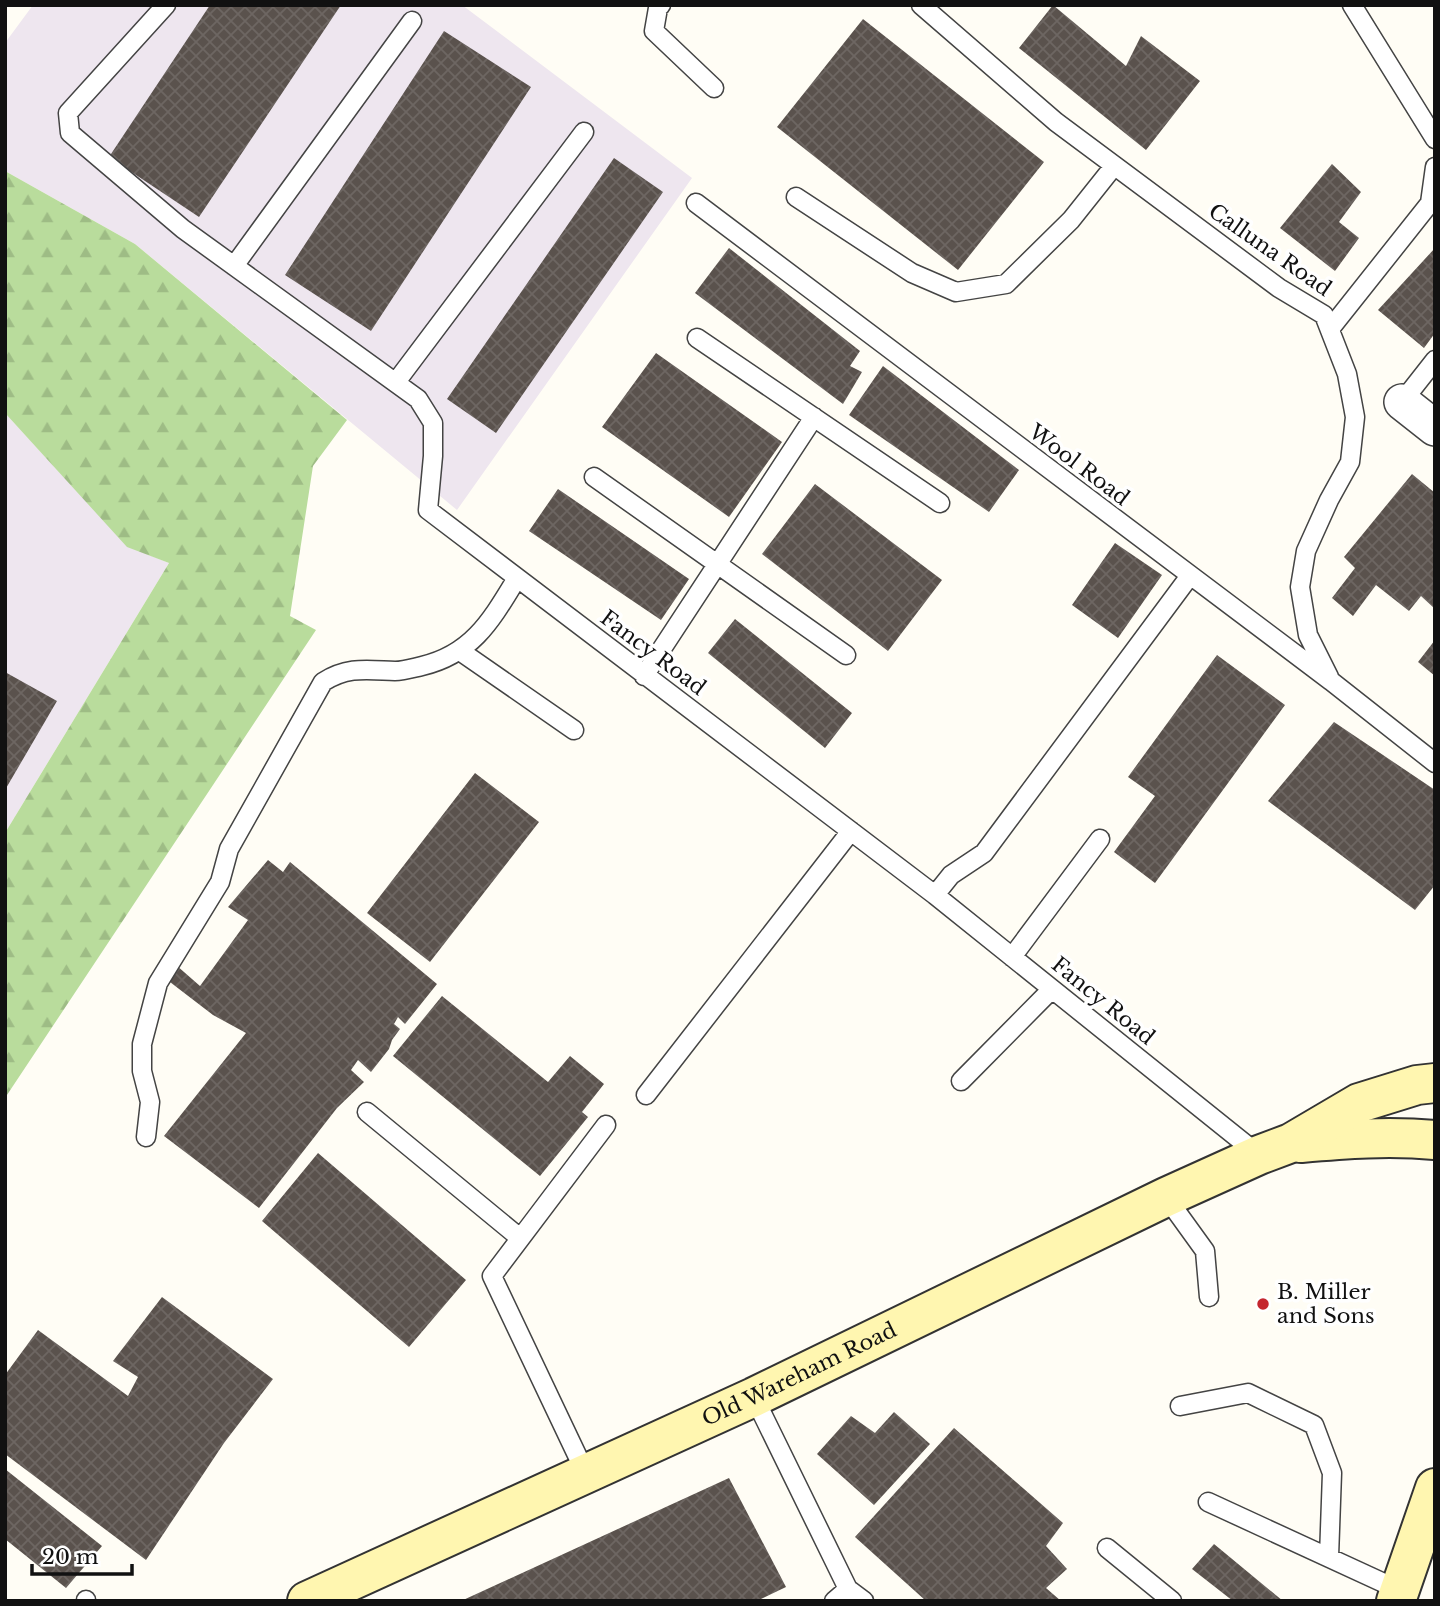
<svg xmlns="http://www.w3.org/2000/svg" width="1440" height="1606" font-family="'Libre Baskerville',serif">
	<style>
		.industrial { fill: #eee6ef }
		.forest { fill: url(#forest-firs) }
		.building { fill: url(#building-cross-hatch) }
		.lines { fill: none; stroke-linecap: round; stroke-linejoin: round }
		.lane-casing { stroke: #444; stroke-width: 21 }
		.street-casing { stroke: #444; stroke-width: 38 }
		.secondary-casing { stroke: #333; stroke-width: 42 }
		.lane { stroke: #fff; stroke-width: 18 }
		.street { stroke: #fff; stroke-width: 35 }
		.secondary { stroke: #fff6b0; stroke-width: 38 }
		.poi-dot { fill: #c4262e; stroke: #fff; stroke-width: 2.5 }
		.labels { text-anchor: middle; dominant-baseline: central; stroke-width: 7; stroke-linejoin: round; paint-order: stroke }
		.street-label { font-size: 21px; fill: #111; stroke: #fff }
		.poi-label { font-size: 21px; fill: #111; stroke: #fff; text-anchor: start }
	</style>
	<defs>
		<pattern id="forest-firs" width="22" height="20" patternUnits="userSpaceOnUse" patternTransform="scale(1.75)"><rect width="22" height="20" fill="#b9dc9c"/><path d="M5 1l3.5 6h-7zM16 11l3.5 6h-7z" fill="#9ebc85"/></pattern>
		<pattern id="building-cross-hatch" width="8" height="8" patternUnits="userSpaceOnUse" patternTransform="scale(1.75)"><rect width="8" height="8" fill="#5a524d"/><path d="M0 0l8 8M0 8l8-8" fill="none" stroke="#6d6662"/></pattern>
	</defs>
	<rect width="100%" height="100%" fill="#fffdf5"/>
	<!-- industrial -->
	<path class="industrial" d="M33,5H462L692,178L457,510L135,244L5,171V43Z
		M5,413L127,546L169,563L5,833Z"/>
	<!-- forest -->
	<path class="forest" d="M5,171L135,244L347,420L313,466L290,616L316,630L5,1098V833L169,563L127,547L5,413Z"/>
	<!-- building -->
	<path class="building" d="M210,5H341L199,217L109,157Z
		M1053,5L1126,66L1141,36L1200,81L1146,150L1019,48Z
		M863,19L1044,162L958,270L777,127Z
		M444,31L531,87L371,331L285,275Z
		M614,158L663,192L496,433L447,399Z
		M1332,164L1361,192L1339,222L1359,238L1335,271L1280,228Z
		M729,248L860,351L850,366L862,372L843,404L695,293Z
		M1435,248V333L1424,348L1378,310Z
		M656,353L782,442L729,517L602,427Z
		M883,366L1019,470L989,512L849,415Z
		M1412,474L1435,493V609L1421,596L1409,611L1376,585L1353,616L1332,598L1355,568L1344,557Z
		M815,484L942,580L888,651L762,554Z
		M558,489L689,579L661,620L529,531Z
		M1115,543L1162,575L1118,638L1072,605Z
		M735,619L852,713L825,748L708,653Z
		M1435,640V676L1418,662Z
		M1217,655L1285,705L1155,883L1114,852L1155,796L1128,777Z
		M5,672L57,701L5,790Z
		M1334,722L1435,790V885L1415,910L1268,801Z
		M475,773L539,822L430,962L367,913Z
		M268,860L283,872L290,862L437,984L405,1024L398,1017L394,1024L400,1029L392,1040L389,1049L371,1072L358,1060L351,1070L364,1082L337,1108L259,1208L164,1136L246,1033L213,1015L166,979L176,965L200,986L248,920L228,907Z
		M442,996L548,1082L570,1056L604,1084L582,1112L588,1117L540,1176L393,1056Z
		M318,1153L466,1280L409,1347L262,1221Z
		M162,1297L273,1379L224,1443L146,1560L5,1454V1375L38,1330L128,1396L138,1377L113,1361Z
		M894,1412L930,1444L874,1505L817,1454L851,1416L875,1433Z
		M954,1428L1063,1523L1046,1546L1067,1569L1046,1588L1061,1601H926L855,1537Z
		M5,1469L102,1546L66,1588L5,1539Z
		M729,1478L786,1587L757,1601H461Z
		M1214,1544L1283,1601H1233L1192,1569Z"/>
	<g class="lines">
		<!-- lane casing -->
		<g class="lane-casing">
			<path id="lane" d="M166,5L68,113L70,133L183,229L418,399L433,423V456L428,510L935,895L1259,1155
				M661,5L658,8L654,31L714,88
				M921,5L1056,122L1279,288L1324,315L1347,374L1355,417L1350,462L1329,500L1306,551L1300,587L1308,635L1329,677
				M1352,5L1435,139
				M796,197L912,273L956,292L1006,284L1071,220L1114,166
				M696,203L1331,681L1435,763
				M234,266L412,21
				M1330,329L1430,203L1435,167
				M697,338L940,503
				M396,382L584,132
				M1402,402L1435,360
				M594,477L846,655
				M460,651L574,730
				M644,676L814,417
				M935,895L951,875L984,853L1189,577
				M1012,957L1100,839
				M961,1081L1052,989
				M646,1095L851,831
				M367,1112L520,1238
				M146,1137L150,1102L142,1071V1044L158,983L220,882L229,849L323,682C348,666 367,670 395,671C404,671 413,668 422,666C473,654 492,619 517,578
				M1166,1197L1205,1251L1209,1297
				M754,1397L848,1589L834,1601
				M1180,1406L1248,1393L1314,1425L1332,1473L1329,1557
				M586,1474L492,1276L606,1125
				M1208,1502L1399,1590
				M1107,1548L1172,1601
				M848,1589L864,1601
				M86,1600V1601"/>
		</g>
		<!-- street casing -->
		<g class="street-casing">
			<path id="street" d="M1402,402L1435,428"/>
		</g>
		<!-- secondary casing -->
		<g class="secondary-casing">
			<g id="secondary">
				<path d="M1301,1143C1346,1139 1389,1136 1435,1140"/>
				<path id="s1" d="M307,1601L754,1397L1166,1197L1259,1155L1291,1143L1359,1103L1417,1085L1435,1083"/>
				<path d="M1396,1601L1435,1488"/>
			</g>
		</g>
		<!-- lane -->
		<use href="#lane" class="lane"/>
		<!-- street -->
		<use href="#street" class="street"/>
		<!-- secondary -->
		<use href="#secondary" class="secondary"/>
	</g>
	<!-- markers -->
	<circle class="poi-dot" cx="1263" cy="1304" r="7"/>
	<g class="labels">
		<!-- street labels -->
		<g class="street-label">
			<text transform="translate(1270 250) rotate(35)">Calluna Road</text>
			<text transform="translate(1079 465) rotate(37)">Wool Road</text>
			<text transform="translate(653 653) rotate(37)">Fancy Road</text>
			<text transform="translate(1103 1001) rotate(39)">Fancy Road</text>
			<text stroke="none"><textPath href="#s1" startOffset="542">Old Wareham Road</textPath></text>
		</g>
		<!-- poi labels -->
		<g class="poi-label">
			<text x="1277" y="1292">B. Miller<tspan x="1277" dy="24">and Sons</tspan></text>
		</g>
	</g>
	<!-- border -->
	<rect width="1440" height="1606" fill="none" stroke="#111111" stroke-width="14"/>
	<!-- scale -->
	<path d="M32 1564v10h100v-10" fill="none" stroke="#111111" stroke-width="3.5"/>
	<text x="42" y="1564" font-size="21" fill="#111111" stroke="#ffffff" stroke-width="5" paint-order="stroke">20 m</text>
</svg>
